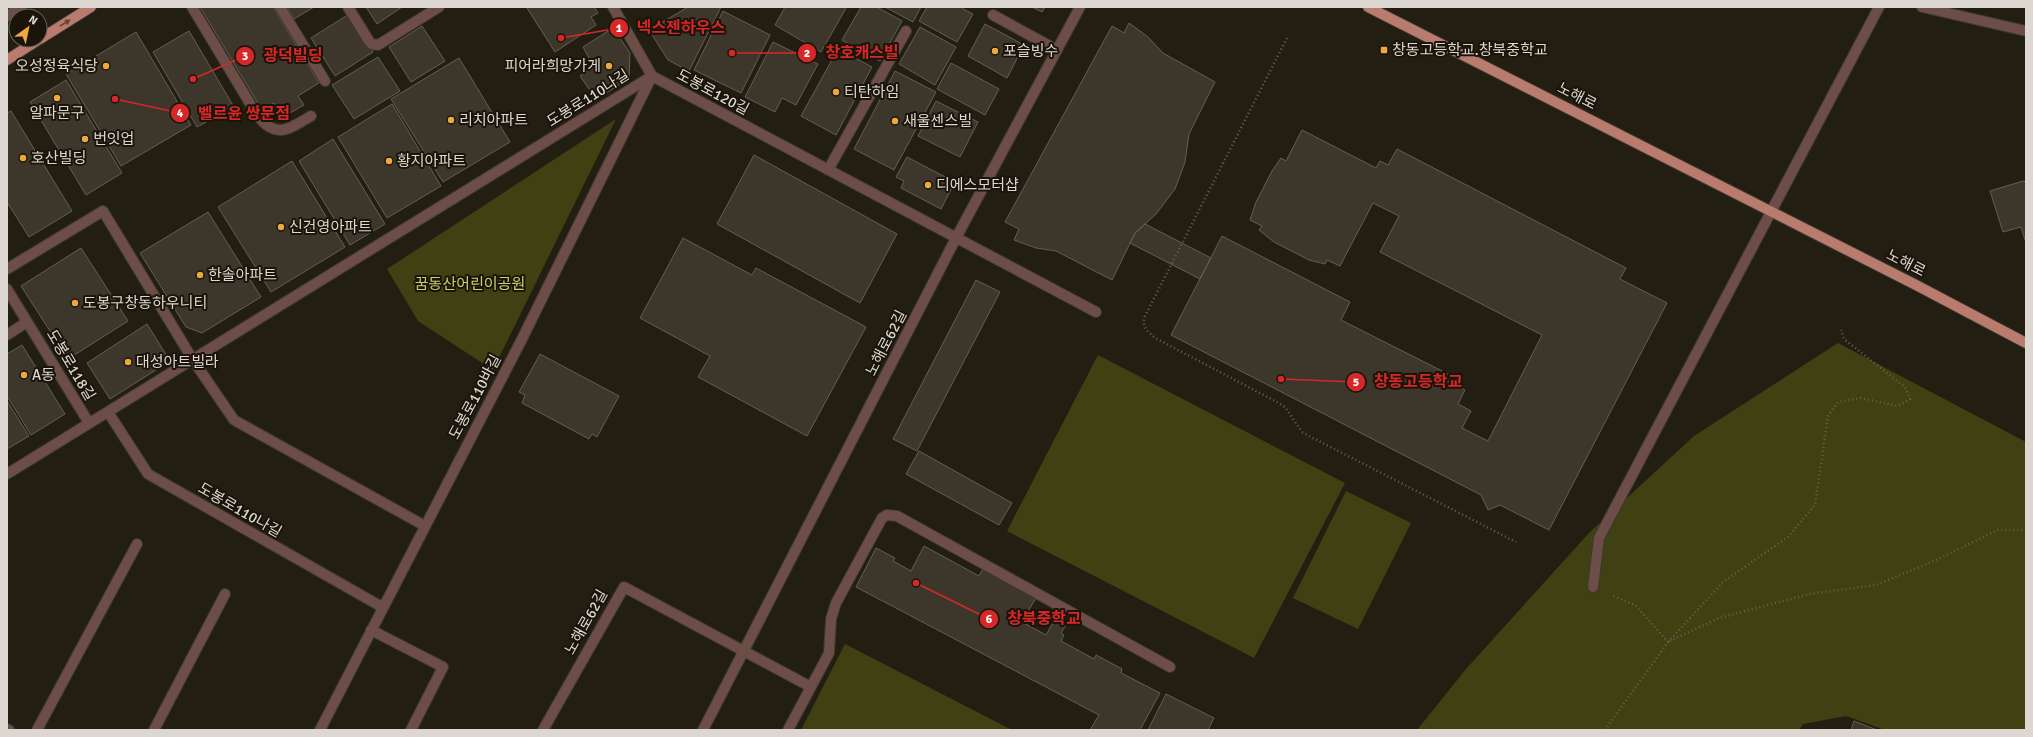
<svg xmlns="http://www.w3.org/2000/svg" width="2033" height="737" font-family="Signika,'Noto Sans KR',sans-serif">
	<style>
		.green { fill: #404113 }
		.building { fill: #3d372b; stroke: #655e51 }
		.lines { fill: none; stroke-linecap: round; stroke-linejoin: round }
		.minor-casing { stroke: #3d382d; stroke-width: 12 }
		.major-casing { stroke: #3d382d; stroke-width: 12 }
		.path { stroke: #666257; stroke-width: 2.5; stroke-dasharray: 1 3; stroke-linecap: butt }
		.minor { stroke: #6c4d47; stroke-width: 10 }
		.major { stroke: #ba7b6f; stroke-width: 10 }
		.oneway { fill: #624237 }
		.poi-dot { fill: #efa73e; stroke: #1a140a; stroke-width: 1.5 }
		.labels { text-anchor: middle; dominant-baseline: central; stroke-width: 4; stroke-linejoin: round; paint-order: stroke }
		.poi-label { font-size: 15px; fill: #dcd8d1; stroke: #1a140a; text-anchor: start }
		.street-label { font-size: 15px; fill: #dcd8d1; stroke: #1a140a }
		.park-label { font-size: 15px; fill: #ccd06b; stroke: #1a140a }
		.leader { fill: none; stroke: #d62828; stroke-width: 1.5 }
		.callout-dot { fill: #d62828; stroke: #1a140a; stroke-width: 1.5 }
		.mark-label { font-size: 12px; text-anchor: middle; font-weight: bold; fill: #fff }
		.callout-label { font-size: 16px; text-anchor: middle; font-weight: bold; fill: #d62828; stroke: #1a140a; stroke-width: 4; stroke-linejoin: round; paint-order: stroke }
	</style>
	<rect width="100%" height="100%" fill="#231e12"/>
	<!-- green -->
	<path class="green" d="M616,119L493,370L418,321L387,269Z
		M1838,343L2026,442V730H1885L1846,716L1803,724L1799,730H1417L1466,669L1589,533L1694,436Z
		M1098,355L1345,483L1254,658L1007,531Z
		M1346,491L1411,523L1358,629L1293,598Z
		M845,644L1012,730H801Z"/>
	<!-- building -->
	<path class="building" d="M200,7H273L319,83L298,96L304,105L283,117L274,103L262,110Z
		M287,7H314L294,19Z
		M366,7H402L377,24Z
		M529,7H594L598,13L591,17L596,25L555,52L527,8Z
		M688,7H721L689,71L668,60L649,30Z
		M785,7H845L846,8L821,52L775,25Z
		M861,7H877L902,21L880,61L842,40Z
		M885,7H921L913,22Z
		M927,7H964L963,9L973,14L957,42L919,21Z
		M1032,7H1045L1042,12Z
		M723,11L770,35L741,93L694,70Z
		M349,14L373,52L335,76L311,38Z
		M1129,23L1148,37L1163,53L1215,82L1189,134L1185,162L1175,189L1156,214L1135,233L1112,280L1056,251L1036,248L1014,240L1019,229L1005,222L1112,26L1124,33Z
		M985,24L1024,45L1007,78L968,56Z
		M422,26L445,61L411,82L389,47Z
		M920,27L956,47L935,85L899,64Z
		M613,28L630,53L629,79L596,99L580,76L594,67L583,47Z
		M189,31L234,107L197,127L153,52Z
		M136,32L191,125L121,166L66,74Z
		M773,42L818,64L796,105L782,98L775,112L745,97Z
		M838,49L872,67L836,135L801,116Z
		M378,57L400,91L354,119L332,85Z
		M459,58L510,142L443,182L391,99Z
		M951,63L999,89L985,115L937,89Z
		M895,71L936,92L894,170L854,149Z
		M66,80L122,173L86,195L30,102Z
		M936,101L978,122L960,157L918,136Z
		M392,104L441,186L387,218L338,137Z
		M11,111L72,211L29,237L7,202V113Z
		M1302,130L1376,168L1380,161L1388,165L1397,149L1626,268L1620,279L1667,303L1549,530L1500,505L1488,510L1481,495L1171,335L1222,236L1350,302L1341,320L1456,378L1453,383L1465,390L1458,404L1471,411L1462,428L1488,441L1542,335L1380,252L1399,216L1373,203L1340,266L1327,260L1325,264L1309,260L1274,242L1259,230L1262,226L1250,220L1256,202L1272,171L1281,158L1286,161Z
		M333,139L385,224L350,245L299,161Z
		M754,155L897,234L860,303L717,224Z
		M907,157L955,182L941,209L901,188L904,181L896,177Z
		M292,161L345,247L271,292L218,207Z
		M2023,181L2026,182V243L2021,227L2003,232L1990,191Z
		M208,212L261,297L202,333L186,327L140,253Z
		M1145,224L1211,258L1200,279L1130,243L1135,233Z
		M683,238L752,275L756,268L866,327L807,436L698,377L710,356L640,318Z
		M81,248L128,321L68,359L21,286Z
		M976,280L1000,292L917,451L893,439Z
		M147,324L170,361L110,399L87,363Z
		M22,345L65,414L31,435L7,396V354Z
		M540,354L619,396L597,437L592,434L589,439L522,403L525,395L519,392Z
		M7,401L29,436L7,449Z
		M919,451L1012,503L999,525L906,474Z
		M924,546L979,576L984,567L1037,596L1022,622L1046,635L1055,619L1066,625L1061,633L1064,635L1061,641L1094,659L1096,655L1122,669L1121,673L1160,693L1140,730H1090L1099,715L856,587L876,548L895,558L893,561L911,571Z
		M1166,694L1214,718L1208,730H1148Z
		M1854,721L1877,730H1851Z"/>
	<g class="lines">
		<!-- minor casing -->
		<g class="minor-casing">
			<path id="minor" d="M192,7L257,115C276,140 289,129 311,116
				M280,7L325,81
				M348,7L369,41L372,44L378,45L439,7
				M613,7L652,76L1096,312
				M1922,7L2026,31
				M993,15L1057,50
				M7,16L21,7
				M828,170L906,31
				M7,269L103,211L193,360L234,420L425,526
				M7,289L89,423
				M7,335L27,322
				M108,412L148,474L382,607
				M7,474L652,76
				M1593,587L1599,538L1879,7
				M371,630L443,667L411,730
				M7,729L9,730
				M37,730L137,544
				M154,730L225,594
				M320,730L521,341L652,76
				M543,730L624,587L811,687
				M703,730L956,238L1080,7
				M788,730L829,653L831,619L836,603L882,518L887,515L897,516L1170,667"/>
		</g>
		<!-- major casing -->
		<g class="major-casing">
			<path id="major" d="M1368,7L1916,285L2026,343
				M40,39L91,7
				M7,60L38,40"/>
		</g>
		<!-- path -->
		<path class="path" d="M1287,38L1145,316C1141,326 1147,331 1155,338L1277,402L1285,407L1302,432L1309,436L1516,542
			M1670,641L1719,618L1809,594L1876,585L1934,561L1998,530H2026
			M1668,642L1723,582L1788,537L1815,505L1828,416L1838,402L1861,398L1898,406L1910,399L1905,387L1844,339L1841,330
			M1605,730L1668,642L1635,605L1613,596"/>
		<!-- minor -->
		<use href="#minor" class="minor"/>
		<!-- major -->
		<use href="#major" class="major"/>
	</g>
	<!-- one-way arrows -->
	<defs><path id="oneway-solid" d="M-6-.8H1V-3.2L6.5 0L1 3.2V.8H-6Z"/></defs>
	<use class="oneway" href="#oneway-solid" transform="translate(65 23) rotate(-32)"/>
	<!-- markers -->
	<g class="poi-dot">
		<rect x="1380" y="46" width="8" height="8" rx="2"/>
		<circle cx="995" cy="51" r="4"/>
		<circle cx="106" cy="66" r="4"/>
		<circle cx="609" cy="66" r="4"/>
		<circle cx="836" cy="92" r="4"/>
		<circle cx="57" cy="98" r="4"/>
		<circle cx="451" cy="120" r="4"/>
		<circle cx="895" cy="121" r="4"/>
		<circle cx="85" cy="139" r="4"/>
		<circle cx="23" cy="158" r="4"/>
		<circle cx="389" cy="161" r="4"/>
		<circle cx="928" cy="185" r="4"/>
		<circle cx="281" cy="227" r="4"/>
		<circle cx="200" cy="275" r="4"/>
		<circle cx="75" cy="303" r="4"/>
		<circle cx="128" cy="362" r="4"/>
		<circle cx="24" cy="375" r="4"/>
	</g>
	<g class="labels">
		<!-- poi labels -->
		<g class="poi-label">
			<text x="1392" y="50">창동고등학교.창북중학교</text>
			<text x="1003" y="51">포슬빙수</text>
			<text x="98" y="66" text-anchor="end">오성정육식당</text>
			<text x="601" y="66" text-anchor="end">피어라희망가게</text>
			<text x="844" y="92">티탄하임</text>
			<text x="57" y="113" text-anchor="middle">알파문구</text>
			<text x="459" y="120">리치아파트</text>
			<text x="903" y="121">새울센스빌</text>
			<text x="93" y="139">번잇업</text>
			<text x="31" y="158">호산빌딩</text>
			<text x="397" y="161">황지아파트</text>
			<text x="936" y="185">디에스모터샵</text>
			<text x="289" y="227">신건영아파트</text>
			<text x="208" y="275">한솔아파트</text>
			<text x="83" y="303">도봉구창동하우니티</text>
			<text x="136" y="362">대성아트빌라</text>
			<text x="32" y="375">A동</text>
		</g>
		<!-- street labels -->
		<g class="street-label">
			<text transform="translate(713 92) rotate(28)">도봉로120길</text>
			<text transform="translate(1577 96) rotate(27)">노해로</text>
			<text transform="translate(588 98) rotate(-32)">도봉로110나길</text>
			<text transform="translate(1906 263) rotate(27)">노해로</text>
			<text transform="translate(886 343) rotate(-63)">노해로62길</text>
			<text transform="translate(71 365) rotate(59)">도봉로118길</text>
			<text transform="translate(475 397) rotate(-62)">도봉로110바길</text>
			<text transform="translate(240 510) rotate(30)">도봉로110나길</text>
			<text transform="translate(586 622) rotate(-61)">노해로62길</text>
		</g>
		<!-- park labels -->
		<g class="park-label">
			<text x="470" y="284">꿈동산어린이공원</text>
		</g>
	</g>
	<!-- callouts -->
	<path class="leader" d="M561 38L619 28M732 53L807 53M193 79L245 56M115 99L180 113M1281 379L1356 382M916 583L989 619"/>
	<g class="callout-dot">
		<circle cx="561" cy="38" r="4"/>
		<circle cx="732" cy="53" r="4"/>
		<circle cx="193" cy="79" r="4"/>
		<circle cx="115" cy="99" r="4"/>
		<circle cx="1281" cy="379" r="4"/>
		<circle cx="916" cy="583" r="4"/>
		<circle cx="619" cy="28" r="10"/>
		<circle cx="807" cy="53" r="10"/>
		<circle cx="245" cy="56" r="10"/>
		<circle cx="180" cy="113" r="10"/>
		<circle cx="1356" cy="382" r="10"/>
		<circle cx="989" cy="619" r="10"/>
	</g>
	<g class="mark-label">
		<text x="619" y="32">1</text>
		<text x="807" y="57">2</text>
		<text x="245" y="60">3</text>
		<text x="180" y="117">4</text>
		<text x="1356" y="386">5</text>
		<text x="989" y="623">6</text>
	</g>
	<g class="callout-label">
		<text x="681" y="33">넥스젠하우스</text>
		<text x="862" y="58">창호캐스빌</text>
		<text x="293" y="61">광덕빌딩</text>
		<text x="244" y="119">벨르윤 쌍문점</text>
		<text x="1418" y="387">창동고등학교</text>
		<text x="1044" y="624">창북중학교</text>
	</g>
	<!-- border -->
	<rect width="2033" height="737" fill="none" stroke="#dcd8d1" stroke-width="16"/>
	<!-- north arrow -->
	<g transform="translate(28 28) rotate(33)"><circle r="19" fill="#1a140a" stroke="#68625a"/>
	<path d="M0-3L7 15L0 10L-7 15Z" fill="#efa73e"/>
	<text y="-6" font-size="11" font-weight="bold" text-anchor="middle" fill="#dcd8d1">N</text>
	</g>
</svg>
